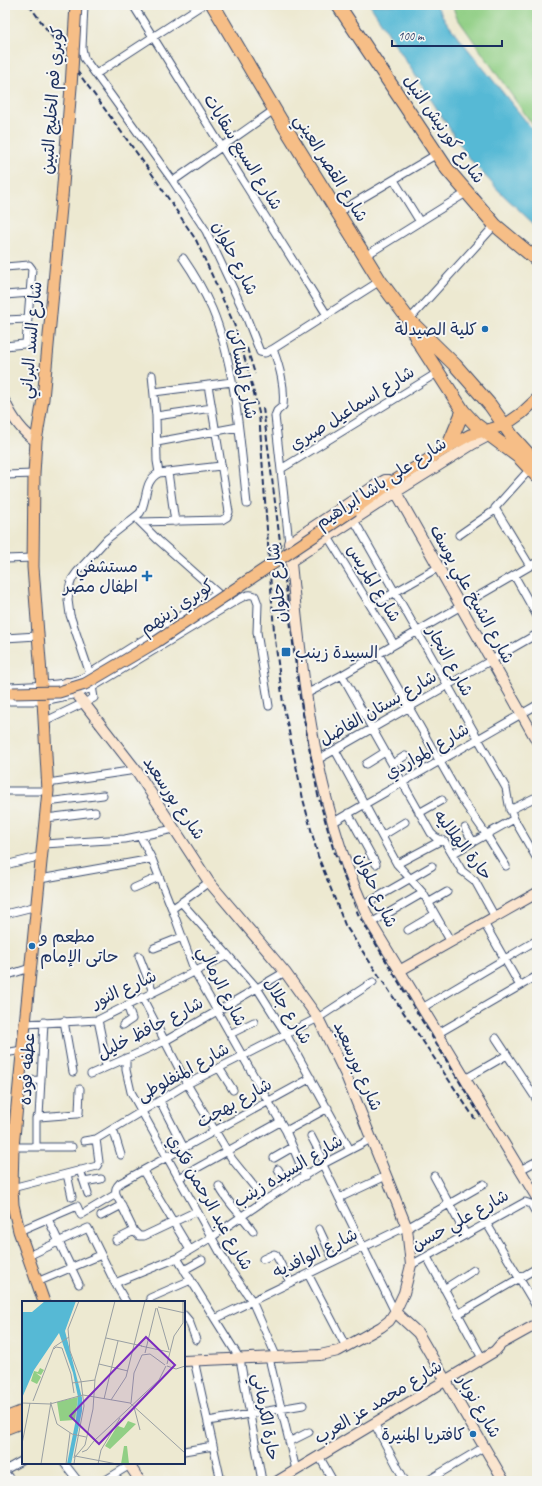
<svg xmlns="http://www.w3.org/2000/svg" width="542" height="1486" font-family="Caveat,'Playpen Sans Arabic',sans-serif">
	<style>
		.green { fill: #91cf85; stroke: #567f72 }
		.water { fill: #56b9d5; stroke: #38749a }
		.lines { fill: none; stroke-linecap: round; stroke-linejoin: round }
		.street-casing { stroke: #3a4b6f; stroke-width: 9 }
		.secondary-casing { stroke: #3a4b6f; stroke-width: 12 }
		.primary-casing { stroke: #3a4b6f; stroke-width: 13 }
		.highway-casing { stroke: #3a4b6f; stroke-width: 15 }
		.street { stroke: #fff; stroke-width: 7 }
		.secondary { stroke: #fbe5cf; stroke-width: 10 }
		.primary { stroke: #f6be87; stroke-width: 11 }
		.highway { stroke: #f6be87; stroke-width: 13 }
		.rail { stroke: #1b2f5e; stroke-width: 2; stroke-dasharray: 6 3; stroke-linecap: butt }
		.primary-bridge-casing { stroke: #3a4b6f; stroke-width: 13; stroke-linecap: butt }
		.primary-bridge { stroke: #f6be87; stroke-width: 11 }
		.poi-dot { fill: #1f6fb2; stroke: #f6f6f2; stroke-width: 1.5 }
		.labels { text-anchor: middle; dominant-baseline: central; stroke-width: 4; stroke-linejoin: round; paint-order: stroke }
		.street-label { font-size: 17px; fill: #1b2f5e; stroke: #f6f6f2 }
		.poi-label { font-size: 17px; fill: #1b2f5e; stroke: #f6f6f2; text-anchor: end }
		.inset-river { fill: none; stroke: #56b9d5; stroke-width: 2 }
		.inset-road { fill: none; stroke: #999fa3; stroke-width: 1 }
		.view { fill: #7b2cbf; fill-opacity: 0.15; stroke: #7b2cbf; stroke-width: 2 }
		.inset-edge { fill: none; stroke: #1b2f5e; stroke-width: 2 }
	</style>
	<rect width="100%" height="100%" fill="#f6f6f2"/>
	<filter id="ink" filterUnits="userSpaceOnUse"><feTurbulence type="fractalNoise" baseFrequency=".025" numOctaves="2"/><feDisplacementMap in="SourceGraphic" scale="8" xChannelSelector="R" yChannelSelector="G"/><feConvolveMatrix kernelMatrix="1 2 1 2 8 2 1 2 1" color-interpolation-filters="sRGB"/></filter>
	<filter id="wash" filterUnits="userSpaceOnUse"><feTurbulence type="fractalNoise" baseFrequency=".012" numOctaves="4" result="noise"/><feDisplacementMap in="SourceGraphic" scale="16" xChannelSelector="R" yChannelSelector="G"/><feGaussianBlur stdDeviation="0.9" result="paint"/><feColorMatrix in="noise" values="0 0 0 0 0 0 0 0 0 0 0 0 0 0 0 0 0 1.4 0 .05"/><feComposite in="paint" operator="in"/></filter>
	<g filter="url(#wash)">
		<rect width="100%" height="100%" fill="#ede9d1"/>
		<!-- green -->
		<path class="green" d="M454,5H537V131L456,16L453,7Z"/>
		<!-- water -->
		<path class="water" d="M370,5H436L447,23L537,135V227L500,192L468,157Z"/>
	</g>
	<g filter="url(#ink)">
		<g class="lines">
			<!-- street casing -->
			<g class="street-casing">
				<path id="street" d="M84,5L82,48L84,58L173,181L206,231L246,316L260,352L265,353L273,349C280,368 285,386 283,406L277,411L275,416L289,543
					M133,5L327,315
					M96,74L202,5
					M394,180L420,222
					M173,181L274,110
					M337,213L437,154
					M365,256L466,193
					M183,258C194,274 204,291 212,309C236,366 240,442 247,504
					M5,267L29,265L32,269L26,343L24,344L5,346
					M5,295L30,293
					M5,320L28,319
					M409,320L495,225
					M273,349L380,281
					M152,375L156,416L157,461L159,473
					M154,392L232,382
					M156,416L212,408
					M157,442L238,427
					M281,469L437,373
					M168,472L175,522
					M5,475L34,474
					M354,520L506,788L509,805L514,819L537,859
					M139,521L158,540L220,595
					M140,522L222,520L227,517L229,512L208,385
					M459,535L495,510
					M328,537L394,644
					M5,559L33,558
					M530,566L495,508L530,469
					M514,575L537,616
					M371,606L439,567
					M5,638L37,636
					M378,653L460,797L486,834L506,866
					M342,675L431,833L435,837L445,842L462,871L475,881L495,917
					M5,687C31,686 56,686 81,679L217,593
					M306,694L342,675L537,562
					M5,701H43L77,694L93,687L239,599C245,596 249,593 255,596L258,604L257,632L269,706
					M44,722L94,698L90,674L70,615L68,600L70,585L72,579L77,572L107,539L140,513C148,500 143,481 159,473L221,466
					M335,750L397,864L423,893L451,942
					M317,760L537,634
					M366,764L385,752
					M392,764L405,756
					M48,783L136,770
					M5,791H48
					M47,802L103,795
					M510,810L534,798
					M348,813L376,864
					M419,813L442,800
					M46,818L95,812
					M332,823L537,705
					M465,828L473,842
					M140,836L152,859L172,909L195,972L268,1101L286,1131L305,1176
					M382,836L405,822
					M44,844L125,839L174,829
					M452,854L514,819
					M397,864L442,840
					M5,865L42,856
					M40,879L152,859
					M134,888L159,877
					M181,902L257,988L286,1034L350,1150
					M428,903L447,892
					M362,906L432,866
					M172,909L209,882
					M5,914L37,906
					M371,923L423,893
					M484,923L520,986
					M408,930L435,914
					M154,948L182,937
					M139,956L153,992
					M5,976L30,968
					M142,997L187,1084L232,1159L265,1200
					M422,1008L537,940
					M98,1020L102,1039L106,1067
					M64,1021L73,1072
					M25,1024L98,1020L228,955
					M123,1025L132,1019L127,1005
					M230,1034L254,1022
					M437,1034L537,976
					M496,1038L537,1100
					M5,1053L22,1050
					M126,1058V1070L131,1092L227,1265L252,1301L277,1358
					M219,1068L233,1090
					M91,1074L165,1041L285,972
					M465,1079L507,1055
					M19,1081L41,1080
					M160,1101L184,1148
					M39,1117L44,1022
					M39,1117L77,1114L79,1113L80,1089
					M113,1129L121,1155
					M286,1131L328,1108
					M311,1136L325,1163
					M84,1141L96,1139L187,1084L318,1018L373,982
					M13,1147H72
					M36,1147V1118L39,1117
					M274,1158L293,1147
					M323,1165L395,1312
					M278,1169L288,1186
					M80,1170L88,1194
					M520,1170L537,1161
					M143,1171L190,1250
					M67,1174L72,1197
					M434,1176L466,1235
					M179,1178L280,1122
					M84,1182L101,1179
					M219,1186C227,1203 242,1215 253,1231
					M12,1188L97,1166L99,1162L96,1139
					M339,1198L386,1176
					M197,1211L144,1236H139L134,1231L116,1194C115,1189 116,1187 120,1183L311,1078
					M101,1216L122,1205
					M48,1219L79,1284
					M487,1224L537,1308
					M407,1228L484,1184
					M319,1229L334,1261
					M19,1231L77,1206L81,1215L116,1194
					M116,1240L134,1231
					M28,1256L88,1228L115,1283L126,1302
					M427,1257L482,1358
					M177,1258L240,1359L262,1481
					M263,1259L274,1254L276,1255L290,1282
					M411,1265L525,1202L531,1204L537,1215
					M184,1270L202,1260
					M308,1274L346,1347
					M37,1282L101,1255
					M115,1283L177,1258L212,1237L265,1200L325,1163L371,1139
					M444,1289L474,1270
					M150,1298L191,1280
					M458,1314L537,1268
					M184,1315L189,1321L196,1340
					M215,1319L407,1226
					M269,1358L296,1470
					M194,1360L221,1481
					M208,1421L303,1405
					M374,1423L405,1481
					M289,1442L309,1432
					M184,1451L213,1446
					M319,1456L333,1481
					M64,1463L78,1481
					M5,1470L23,1460
					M5,1473L12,1481
					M104,1481L130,1465
					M427,1481L484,1447"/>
			</g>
			<!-- secondary casing -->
			<g class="secondary-casing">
				<path id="secondary" d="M5,402C12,417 22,432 36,441
					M291,561L396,492L473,444L490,435
					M67,683L84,703L136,770L209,882L285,972L318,1018L345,1073L407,1228L411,1265L404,1293L395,1312L389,1321L381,1327L338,1351L320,1355L184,1361
					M537,741L389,480H385L376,485L289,543C302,672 313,805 371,923L537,1198
					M399,971L537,893
					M395,1312L418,1333L504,1481
					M128,1463L140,1481
					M278,1481L495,1351L501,1344L537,1324"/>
			</g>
			<!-- primary casing -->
			<g class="primary-casing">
				<path id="primary" d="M353,510L391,483L448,447L470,435L505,425L522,413L537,399
					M5,693H13
					M44,1302L19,1231L13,1205L12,1188L13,1147L25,1024L48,791L43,701L33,567L34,474L36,441L43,399L62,197
					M5,1418L23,1411
					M5,1429L23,1422"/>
			</g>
			<!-- highway casing -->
			<g class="highway-casing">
				<path id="highway" d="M213,5L280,119L380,281L409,320L455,365L490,405L512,436L537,464
					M338,5L447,169L495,225L537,260
					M410,324L418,341L463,411L475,424L519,457L537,476
					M448,447L463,411"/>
			</g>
			<!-- street -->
			<use href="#street" class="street"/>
			<!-- secondary -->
			<use href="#secondary" class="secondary"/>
			<!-- primary -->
			<use href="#primary" class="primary"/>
			<!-- highway -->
			<use href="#highway" class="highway"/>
			<!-- rail -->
			<path class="rail" d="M29,5L152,174L196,240L234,324L247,366L259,413L274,631L283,703L303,799L318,856L345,925L475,1119
				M247,348L255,374
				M263,408L300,698L318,795L333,848L358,914L407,996L481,1117"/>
			<!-- primary-bridge casing -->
			<g class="primary-bridge-casing">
				<path id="primary-bridge" d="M62,197L71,87L76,5
					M13,693L59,692L85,684L156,642L353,510"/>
			</g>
			<!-- primary-bridge -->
			<use href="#primary-bridge" class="primary-bridge"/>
		</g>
	</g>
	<!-- markers -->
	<g class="poi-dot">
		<circle cx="485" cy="329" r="4"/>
		<path d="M145 570h4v4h4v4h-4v4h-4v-4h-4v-4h4z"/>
		<rect x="281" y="647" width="10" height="10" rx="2"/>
		<circle cx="32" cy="946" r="4"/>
		<circle cx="473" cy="1434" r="4"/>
	</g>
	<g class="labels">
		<!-- street labels -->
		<g class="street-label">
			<text transform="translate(52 100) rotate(-86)">كوبري فم الخليج التبين</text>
			<text transform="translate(444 129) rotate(55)">شارع كورنيش النيل</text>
			<text transform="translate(243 152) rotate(58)">شارع السبع سقايات</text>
			<text transform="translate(331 168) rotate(58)">شارع القصر العيني</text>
			<text transform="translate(235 258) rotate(63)">شارع حلوان</text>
			<text transform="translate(31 340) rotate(-85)">شارع السد البراني</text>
			<text transform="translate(243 374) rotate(79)">شارع المساكن</text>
			<text transform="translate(352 408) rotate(-32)">شارع اسماعيل صبري</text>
			<text transform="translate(381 483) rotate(-33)">شارع على باشا ابراهيم</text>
			<text transform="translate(277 583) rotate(-96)">شارع حلوان</text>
			<text transform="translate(374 583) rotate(59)">شارع المريس</text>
			<text transform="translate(472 594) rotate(61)">شارع الشيخ علي يوسف</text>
			<text transform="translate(177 607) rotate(-34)">كوبري زينهم</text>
			<text transform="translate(450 661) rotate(61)">شارع النجار</text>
			<text transform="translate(378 708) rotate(-30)">شارع بستان الفاضل</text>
			<text transform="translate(427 751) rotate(-30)">شارع المواردي</text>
			<text transform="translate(174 798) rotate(56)">شارع بورسعيد</text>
			<text transform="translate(463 845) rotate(52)">حارة الهلاليه</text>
			<text transform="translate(376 890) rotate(66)">شارع حلوان</text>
			<text transform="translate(222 986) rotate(63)">شارع الرمالي</text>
			<text transform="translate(124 989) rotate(-24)">شارع النور</text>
			<text transform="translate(288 1011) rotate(58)">شارع جلال</text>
			<text transform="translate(150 1028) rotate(-27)">شارع حافظ خليل</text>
			<text transform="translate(358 1066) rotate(66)">شارع بورسعيد</text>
			<text transform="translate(27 1069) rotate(-87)">عطفه فوده</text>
			<text transform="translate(183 1072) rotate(-29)">شارع المنفلوطى</text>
			<text transform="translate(234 1103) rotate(-29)">شارع بهجت</text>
			<text transform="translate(288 1171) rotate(-31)">شارع السيده زينب</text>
			<text transform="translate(210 1202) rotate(60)">شارع عبد الرحمن فكري</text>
			<text transform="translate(460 1220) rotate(-29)">شارع علي حسن</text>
			<text transform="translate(315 1253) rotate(-26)">شارع الوافديه</text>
			<text transform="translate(378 1402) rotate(-31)">شارع محمد عز العرب</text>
			<text transform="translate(479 1406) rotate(60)">شارع نوبار</text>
			<text transform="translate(266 1417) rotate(80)">حارة الكرماني</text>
		</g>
		<!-- poi labels -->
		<g class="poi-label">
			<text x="477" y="329">كلية الصيدلة</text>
			<text x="138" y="566">مستشفي<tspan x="138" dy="20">اطفال مصر</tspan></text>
			<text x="295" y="652" text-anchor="start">السيدة زينب</text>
			<text x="40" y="936" text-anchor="start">مطعم و<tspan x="40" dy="20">حاتى الإمام</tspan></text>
			<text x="465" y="1434">كافتريا المنيرة</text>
		</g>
	</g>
	<!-- overview -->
	<g transform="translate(22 1301)">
		<rect width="163" height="163" fill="#ede9d1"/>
		<path d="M18,67L22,69L19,74L14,72L19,76L15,83L9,80L12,70L16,71ZM56,96L53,119L38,120L35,101ZM106,120L114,123L88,148L83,145L94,127L96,125L102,127ZM102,145H105L107,163H99Z" fill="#91cf85"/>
		<path d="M23,0H54L43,30L60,97V110L49,163H45L54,118L56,96L51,72L37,32L12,69L0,97V11H10Z" fill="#56b9d5"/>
		<path class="inset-river" d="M0,35L26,0"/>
		<path class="inset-road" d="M136,6L163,12M135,7L147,49M84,37L120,45M119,45L147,51M32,48L34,46L40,47L49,73L52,92M123,52L134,7M77,63L106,70M145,63L152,35L161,22V0M145,65L154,68L163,65M50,82L73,79M82,98L96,40M89,99L104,76L123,0M11,100L32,46L47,36M0,102L28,103L61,94L108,102L163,152M109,102L112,72L120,54L128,53L143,64M29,103L35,123L50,133L64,136M112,106L118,129M0,143L8,102M60,151L65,149L72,140L137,79L144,65M53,155L95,163M52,157L62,105L59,80L48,50L46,28L57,0M19,163L29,101M44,163L48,132M52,163L53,156L63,144L71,108L73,78L93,0M76,163L79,149L98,117"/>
		<path class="view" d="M124,36L153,64L77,143L48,115Z"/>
		<rect width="163" height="163" class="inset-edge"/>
	</g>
	<!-- margin -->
	<rect width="542" height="1486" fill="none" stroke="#f6f6f2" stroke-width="20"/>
	<!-- scale -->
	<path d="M392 40v6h110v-6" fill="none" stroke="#1b2f5e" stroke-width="2"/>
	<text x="398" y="40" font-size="12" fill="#1b2f5e" stroke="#f6f6f2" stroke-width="3" paint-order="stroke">100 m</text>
</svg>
